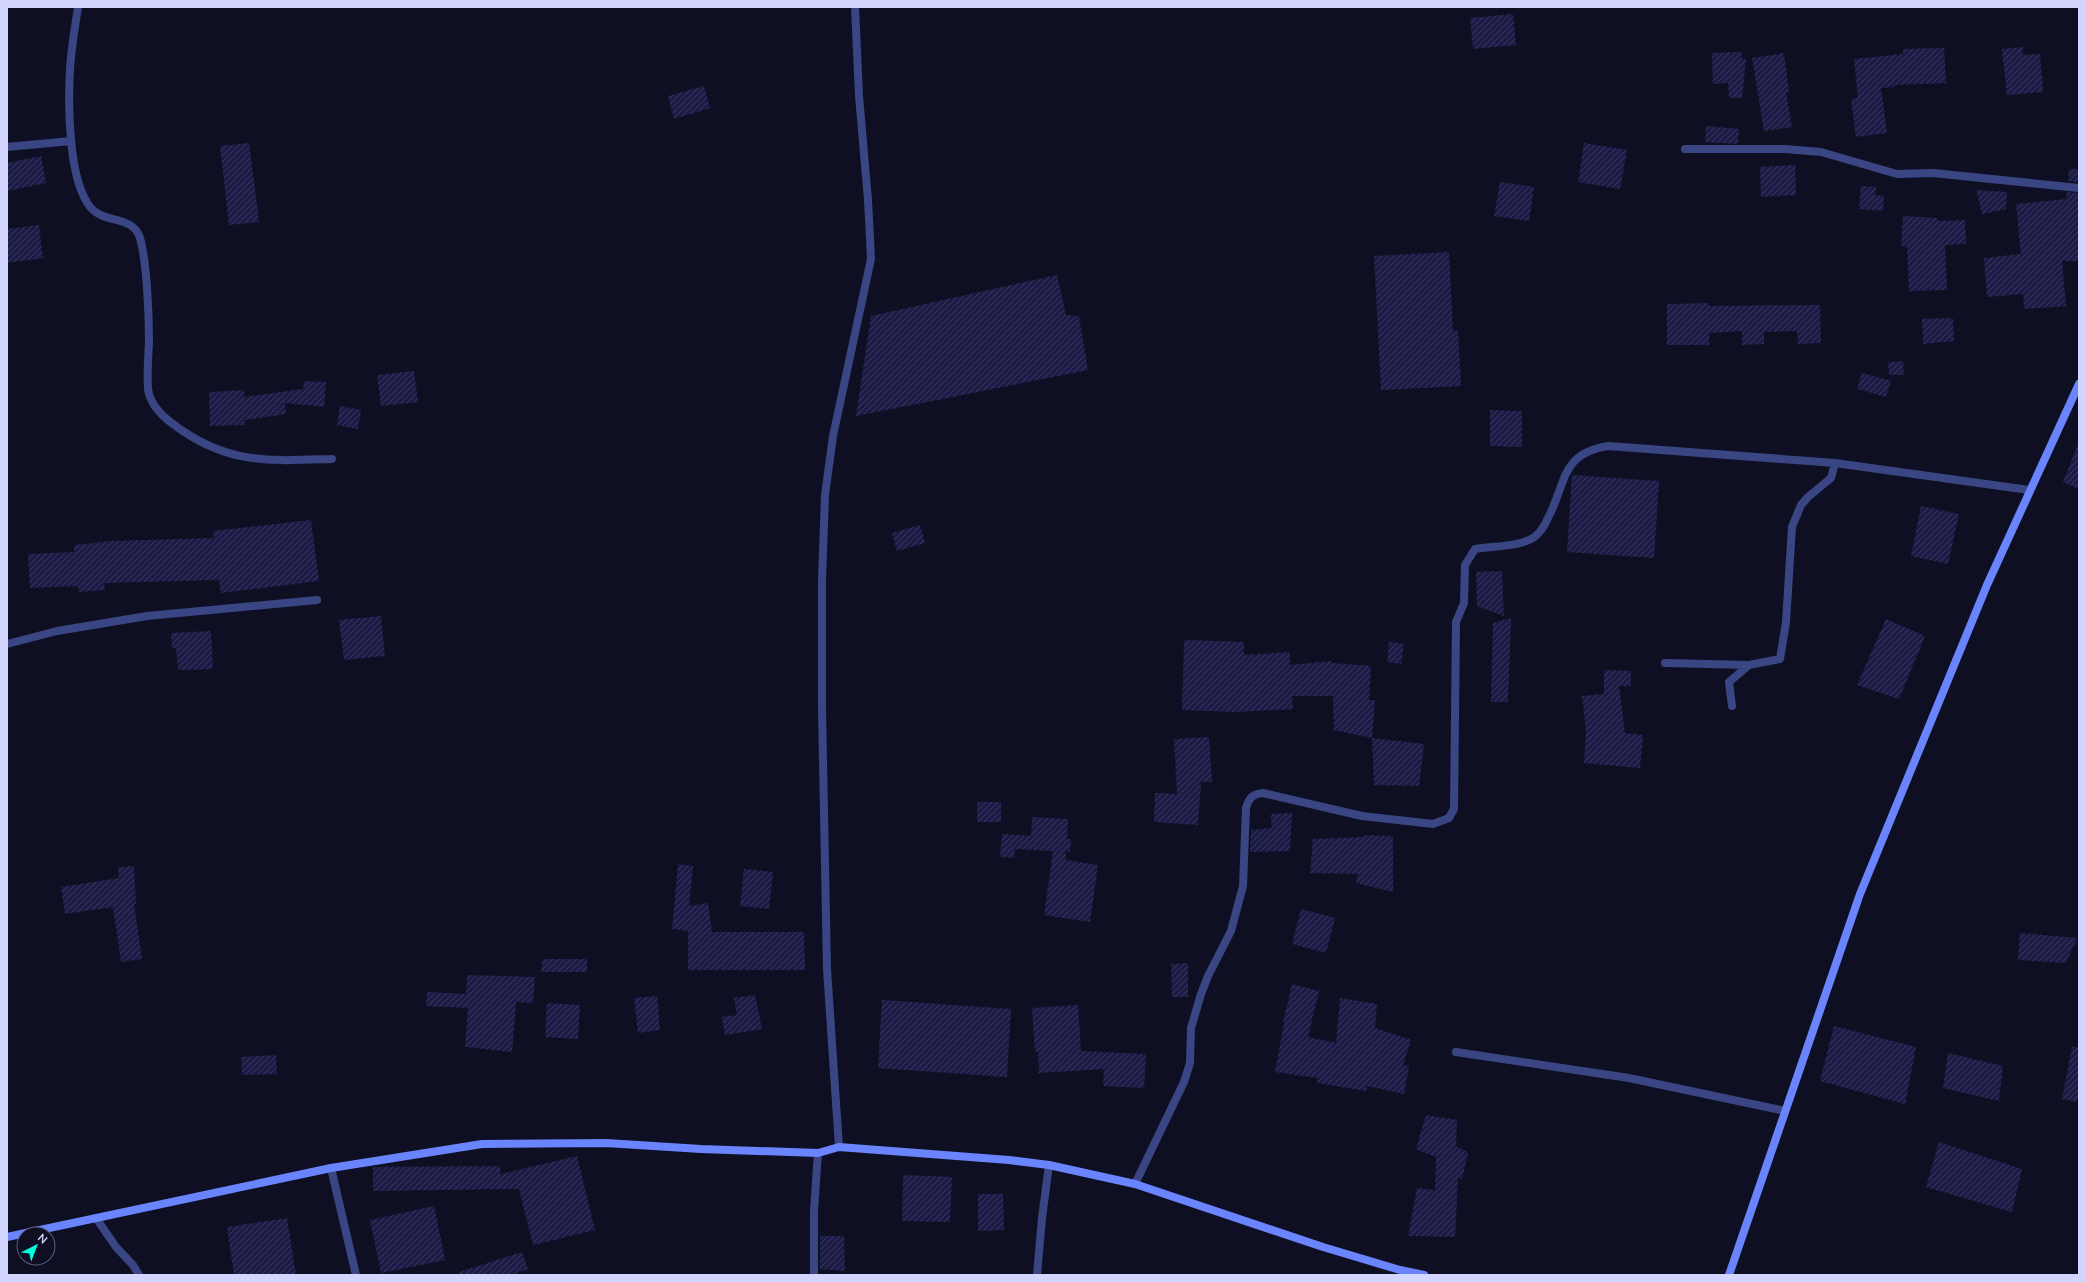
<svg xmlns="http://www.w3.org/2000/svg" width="2086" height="1282" font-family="Mulish,sans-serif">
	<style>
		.building { fill: url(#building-hatch) }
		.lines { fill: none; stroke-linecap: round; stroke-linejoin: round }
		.street { stroke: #3a4683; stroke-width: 8 }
		.secondary { stroke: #6a84fd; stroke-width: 8 }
	</style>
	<defs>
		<pattern id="building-hatch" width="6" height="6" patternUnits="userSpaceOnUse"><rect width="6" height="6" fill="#1b1b45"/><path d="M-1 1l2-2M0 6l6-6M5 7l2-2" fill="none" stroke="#3b3b61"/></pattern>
	</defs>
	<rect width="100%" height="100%" fill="#0f0f24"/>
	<!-- building -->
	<path class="building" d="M1513,14L1516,45L1473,49L1470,18Z
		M2024,47L2022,55L2040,54L2043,92L2007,95L2002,49Z
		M1944,48L1946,83L1894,85V87L1881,88L1887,133L1856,137L1851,99L1858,98L1854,59L1903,54V49Z
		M1741,52L1742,59H1746L1742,98H1729L1728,83L1713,84L1712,53Z
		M1784,53L1789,92H1786L1792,127L1764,131L1752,58Z
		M704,86L710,108L674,119L668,96Z
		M1706,126L1739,129L1738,144L1705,142Z
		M249,143L259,222L229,225L220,146Z
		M1584,143L1627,150L1620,189L1578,182Z
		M41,156L46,183L7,191V163Z
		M1795,165L1796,195L1761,197L1760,167Z
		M2069,169H2079V182L2068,181Z
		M1500,182L1534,187L1529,221L1494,216Z
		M1861,186L1876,187L1875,195L1884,196L1883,211L1859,209Z
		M1976,190L2007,192L2006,209L1982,214Z
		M2067,192L2079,193V261H2062L2066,306L2024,309L2023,294L1987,297L1984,258L2021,254L2016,204L2066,199Z
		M1903,216L1937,218L1938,221L1965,220L1966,244L1945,245L1947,290L1909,291L1907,247L1901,246Z
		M39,225L43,258L7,263V229Z
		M1449,252L1453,331H1458L1461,386L1381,390L1374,256Z
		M1057,275L1066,315L1079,316L1088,370L856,416L871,316Z
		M1709,303V306L1820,305L1821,343L1798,344L1797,331L1764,332V344L1742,345V331L1709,333V345H1667V304Z
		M1953,318L1954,341L1923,344L1922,319Z
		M1903,361L1904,375H1889L1888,362Z
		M414,371L418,402L381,406L377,375Z
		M1862,373L1891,381L1886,397L1857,389Z
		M304,381L326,382L324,407L285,403L286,414L245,420V425L210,426L209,392L244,390V397L303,389Z
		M340,406L361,410L358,429L337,425Z
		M1490,410L1522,411V447L1490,446Z
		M2078,444H2079V489L2063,482Z
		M1572,475L1659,481L1654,558L1567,552Z
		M1921,506L1959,514L1948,564L1911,556Z
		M311,520L319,581L221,593L219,580L104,583L105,590L79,592L78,586L30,588L28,554L74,552V545L112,541L214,538L213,531Z
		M920,525L925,543L897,551L892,533Z
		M1502,571L1504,616L1477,606L1476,572Z
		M381,616L385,656L344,660L339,620Z
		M1511,618L1508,702H1491L1493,623Z
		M1886,619L1925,636L1899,699L1857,685Z
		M211,631L213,669L178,670L176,648H172L171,633Z
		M1184,640L1244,642V655L1290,652V665L1332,661V663L1371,666L1369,700H1375L1372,738L1334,730L1333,696H1292L1293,709L1235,712L1182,710Z
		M1389,642L1404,644L1401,664L1387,662Z
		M1604,670L1631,671V686H1619L1625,733L1643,735L1640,768L1584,763L1586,731L1582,696L1604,694Z
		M1209,737L1212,782H1201L1198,825L1154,822L1155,793L1177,794L1174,739Z
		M1372,738L1424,744L1419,786L1374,785Z
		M977,802H1001V822H977Z
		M1292,813L1290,851L1250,852L1251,830L1272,828L1271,814Z
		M1032,817L1068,819L1067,839H1071L1070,852L1066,851V860L1098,865L1090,922L1044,915L1053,851L1015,849L1014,858L1000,857L1002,834L1031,836Z
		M1364,835L1393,836V892L1356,883L1358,874L1310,873L1313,839L1364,837Z
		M678,864L693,866L689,906L708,903L712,932H804L805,970H688V931L672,929Z
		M134,866L136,904H134L142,959L121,962L113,907L65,914L61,887L119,878L118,867Z
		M744,869L773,872L769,909L740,906Z
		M1301,909L1335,918L1326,953L1292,944Z
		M2020,933L2077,938L2066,963L2018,960Z
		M543,959H587V972H541Z
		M1188,963V997H1172L1171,964Z
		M467,975L535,977L533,1003L516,1002L512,1052L465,1047L468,1008L426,1006L427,992L466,994Z
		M1292,984L1319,991L1308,1037L1336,1043L1340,998L1377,1004L1375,1028L1411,1040L1403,1065L1409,1066L1404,1094L1367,1086L1366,1091L1317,1083L1318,1078L1275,1072L1284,1023H1283Z
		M755,995L762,1029L725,1035L722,1017L737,1015L734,998Z
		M657,996L660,1030L638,1033L634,998Z
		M882,1000L1011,1009L1007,1077L878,1068Z
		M547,1003L580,1005L578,1039L545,1037Z
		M1078,1005L1081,1051L1146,1054L1144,1088L1103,1086L1104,1069L1039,1073L1038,1052L1035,1051L1032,1008Z
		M1834,1026L1916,1047L1905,1104L1820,1081Z
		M2072,1047H2079V1095L2076,1102L2062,1099Z
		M1948,1053L2003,1066L1999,1101L1943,1088Z
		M276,1055L277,1074L242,1075L241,1057Z
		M1426,1115L1457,1120L1456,1146L1468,1153L1462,1179L1458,1178L1455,1237L1408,1236L1417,1188L1435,1190L1436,1157L1416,1149Z
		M1939,1142L2022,1169L2012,1212L1926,1187Z
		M577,1156L595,1230L533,1245L519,1189L373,1191V1167L500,1166V1174Z
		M903,1175L952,1177L950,1222L902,1221Z
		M978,1194H1003L1004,1230L978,1231Z
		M434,1206L445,1260L381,1273L370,1220Z
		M287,1218L296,1275H234L227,1227Z
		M820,1236H844L845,1271L820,1269Z
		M522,1252L528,1269L510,1275H459V1272Z"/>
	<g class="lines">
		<!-- street -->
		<path class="street" d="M78,7C75,28 71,49 70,70C68,104 68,181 91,208C105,224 133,215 140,238C147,263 149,315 149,342C148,358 147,373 148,389C150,404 162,416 173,424C227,465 269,461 332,459
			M7,147L71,141
			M1685,149H1785L1821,152L1897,174L1933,173L2079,188
			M7,644L57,631L147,616L317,600
			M1665,663L1749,665
			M1732,706L1729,682L1749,665L1780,659L1786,622L1792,527L1801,505L1808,497L1831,478L1835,463
			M1456,1052L1629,1078L1785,1111
			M839,1147L827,969L822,709V580L825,495L833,436L871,259L868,200L859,96L855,7
			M331,1168L356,1275
			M1135,1184L1184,1082L1190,1063L1191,1028L1201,994L1208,976L1231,931L1243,886L1246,808C1249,798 1252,794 1263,793L1362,816L1433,824L1449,818L1454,809L1456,622L1464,603L1465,565L1475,549C1493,546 1517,547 1533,538C1539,534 1545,525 1548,518C1567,482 1560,454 1608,446L1835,463L2029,490
			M96,1218L116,1247L133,1265L139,1275
			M814,1275V1210L818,1153
			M1037,1275L1042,1218L1049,1165"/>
		<!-- secondary -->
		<path class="secondary" d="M7,1237L331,1168L482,1144L606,1143L701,1149L818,1153L839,1147L1009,1160L1049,1165L1135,1184L1323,1247L1400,1270L1424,1275
			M1729,1275L1860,894L1987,585L2079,384"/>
	</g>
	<!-- border -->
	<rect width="2086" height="1282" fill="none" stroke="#d2d6ff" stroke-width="16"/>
	<!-- north arrow -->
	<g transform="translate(36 1246) rotate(42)"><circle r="19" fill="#0f0f24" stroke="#5d5f7c"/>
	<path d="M0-3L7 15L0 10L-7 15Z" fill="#03fae2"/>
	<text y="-6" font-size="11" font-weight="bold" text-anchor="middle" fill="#d2d6ff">N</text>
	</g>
</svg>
